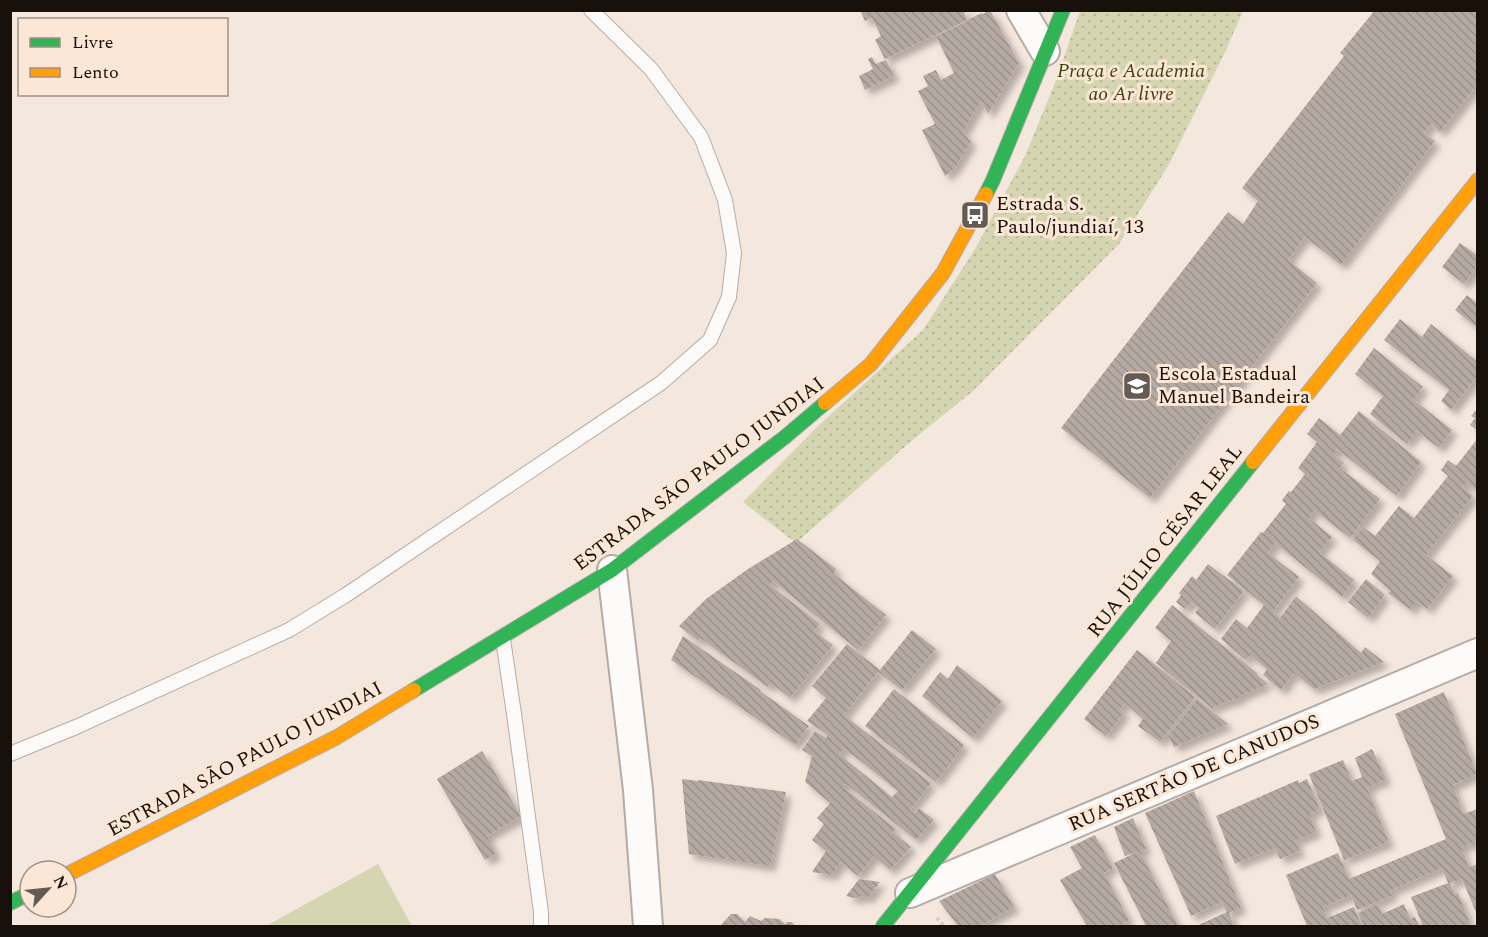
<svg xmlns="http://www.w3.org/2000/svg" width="1488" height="937" font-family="Spectral,serif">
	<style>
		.grass { fill: url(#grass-dots) }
		.garden { fill: #d6d5b1 }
		.building { fill: url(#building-back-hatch); fill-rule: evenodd; filter: url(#shadow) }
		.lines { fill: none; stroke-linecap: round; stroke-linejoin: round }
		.lane-casing { stroke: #b6aca5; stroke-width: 16 }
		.street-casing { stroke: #b6aca5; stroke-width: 32 }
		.fast-casing { stroke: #b6aca5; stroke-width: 16 }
		.slow-casing { stroke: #b6aca5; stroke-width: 16 }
		.path { stroke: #cfcbc8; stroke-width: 4; stroke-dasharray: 3 3; stroke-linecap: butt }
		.lane { stroke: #fdfbfa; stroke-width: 14 }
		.street { stroke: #fdfbfa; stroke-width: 28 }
		.fast { stroke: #30b455; stroke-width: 14 }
		.slow { stroke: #ff9f0a; stroke-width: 14 }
		.labels { text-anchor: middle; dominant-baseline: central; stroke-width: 6; stroke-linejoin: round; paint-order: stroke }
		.park-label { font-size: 20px; font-style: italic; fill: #3c430e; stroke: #fce6d6 }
		.poi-label { font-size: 20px; fill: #17100b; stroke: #fce6d6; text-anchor: start }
		.street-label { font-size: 20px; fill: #17100b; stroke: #fce6d6 }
	</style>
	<defs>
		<pattern id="grass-dots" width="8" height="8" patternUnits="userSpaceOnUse" patternTransform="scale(1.5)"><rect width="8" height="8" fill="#d6d5b1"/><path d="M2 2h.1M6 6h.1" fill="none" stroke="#b7b697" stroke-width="1.8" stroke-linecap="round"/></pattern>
		<pattern id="building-back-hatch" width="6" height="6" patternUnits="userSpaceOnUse" patternTransform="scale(1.5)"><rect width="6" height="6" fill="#b4aaa3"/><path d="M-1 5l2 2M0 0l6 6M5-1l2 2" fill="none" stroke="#9a918b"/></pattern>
		<filter id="shadow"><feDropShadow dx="5.5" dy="5.5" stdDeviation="3" flood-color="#0004"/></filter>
	</defs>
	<rect width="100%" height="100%" fill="#f4e7de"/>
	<!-- grass -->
	<path class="grass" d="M1080,11H1243L1226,50L1168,166L1119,244L973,391L910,442L796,543L743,502L818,426L923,330L975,249L1025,156L1055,83Z"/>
	<!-- garden -->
	<path class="garden" d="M378,864L412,926H266Z"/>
	<!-- building -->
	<path class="building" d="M860,10H884L885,12L888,10H969L964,13L967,20L885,59L875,40L881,36L872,18L865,21Z
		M990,10L1019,63L988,114L981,101L963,132L971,142L954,169L945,176L922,130L935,124L918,91L928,86L923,76L936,70L941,80L954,73L936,36L968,21L967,20L982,13L983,14Z
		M1375,10H1478V84L1440,132L1431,124L1424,133L1435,141L1341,265L1305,237L1288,260L1317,283L1150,498L1061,428L1228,212L1243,224L1258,201L1242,188L1344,56L1340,53Z
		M872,57L876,64L886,60L894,76L865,90L859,76L873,69L868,59Z
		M1460,243L1478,256V265L1464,284L1442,267Z
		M1467,295L1478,304V328L1455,310Z
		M1400,319L1422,337L1431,324L1478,362V375L1451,410L1441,401L1449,390L1384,340Z
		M1374,348L1423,387L1414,400L1452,430L1439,448L1417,431L1407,444L1370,414L1383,396L1355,374Z
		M1478,408V431L1470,425L1475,418L1471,416Z
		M1359,411L1421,462L1397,496L1337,449L1334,455L1344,463L1340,468L1380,499L1350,538L1314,510L1309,518L1332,537L1319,552L1354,580L1342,597L1275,543L1268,553L1299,577L1273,612L1280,618L1296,596L1361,653L1365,647L1384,662L1314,689L1294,673L1281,690L1263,675L1267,669L1250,655L1246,660L1221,639L1236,619L1247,628L1264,605L1227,575L1261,532L1263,533L1286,504L1282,500L1289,491L1291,492L1305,474L1298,468L1317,442L1307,434L1319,418L1340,435Z
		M1478,438V491L1467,483L1462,487L1473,496L1426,555L1453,576L1427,609L1417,601L1411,610L1388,593L1391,591L1371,574L1380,561L1353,540L1363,527L1375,536L1399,506L1414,518L1448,476L1441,470L1448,460L1456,466Z
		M797,539L836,569L834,574L886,615L858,650L773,581L770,585L820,624L814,631L833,645L790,698L771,683L768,687L700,638L698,641L679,626L706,599L748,569Z
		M1208,564L1244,591L1215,629L1195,613L1199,608L1191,602L1185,609L1176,602L1181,595L1179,593L1192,576L1196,580Z
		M1366,579L1385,595L1368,618L1348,602Z
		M1172,605L1257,673V675L1268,684L1240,696L1237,701L1235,699L1214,707L1213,709L1156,663L1171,641L1155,628Z
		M912,630L936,649L902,690L878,672L844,715L931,783L910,810L914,814L919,808L934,820L916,840L846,784L843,787L896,829L893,832L911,847L890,870L874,856L858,876L841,862L832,875L812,872L826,851L812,840L824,824L817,818L830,803L805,782L812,756L802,750L815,731L826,738L828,735L807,721L826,698L812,686L847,644L880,670ZM844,748L898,791L892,797L839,754Z
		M683,636L761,690L760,691L809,726L795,745L671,660Z
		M1137,650L1195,697L1160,742L1138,726L1143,719L1125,703L1120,709L1124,713L1106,736L1084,719Z
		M957,665L1002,701L973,738L922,696L940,672L948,679Z
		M894,689L964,745L936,782L865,726Z
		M1444,692L1477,774L1453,785L1463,814L1478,809V841L1461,847L1469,867L1478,864V917L1462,879L1450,883L1455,895L1458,893L1471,926H1423L1411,897L1448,883L1442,868L1390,891L1392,896L1357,910L1351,895L1323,907L1327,918L1354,907L1362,926H1307L1286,875L1338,853L1349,879L1446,839L1395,714Z
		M1197,699L1228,724L1174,747L1168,736Z
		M1372,749L1386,779L1367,788L1389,842L1344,860L1309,774L1343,760L1352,781L1362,777L1355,758Z
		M482,751L521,816L487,836L496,854L485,860L437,779Z
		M682,779L698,781V780L786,792L770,866L689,854Z
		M1307,779L1320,809L1310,814L1316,832L1295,841L1300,851L1280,859L1275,848L1235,864L1216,816L1298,780L1299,783Z
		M1194,791L1241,908L1229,913L1234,926H1196L1227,912L1222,902L1191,916L1145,813Z
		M1133,818L1146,849L1140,851L1178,926H1146L1114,863L1139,851L1125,856L1114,827Z
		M1095,835L1113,868L1104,873L1129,920L1122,924L1123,926H1087L1060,880L1082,868L1070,847Z
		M995,874L1014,907L980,926H958L939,901Z
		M859,879L880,882L868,898L860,896L859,899L846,896Z
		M1378,904L1382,914L1404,904L1410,919L1415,917L1419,926H1364L1358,913Z
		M731,914H737L745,922L750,916L761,921L765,918L779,919L785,924L788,922H792L795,926H720Z"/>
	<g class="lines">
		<!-- lane casing -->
		<g class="lane-casing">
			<path id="lane" d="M503,639L514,714L541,912V926
				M10,754L76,727L289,630L346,595L661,383L710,340L729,297L734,253L725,200L701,137L651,69L591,10"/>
		</g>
		<!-- street casing -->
		<g class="street-casing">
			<path id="street" d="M1021,10L1045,51
				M612,570L638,790L648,926
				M910,893L1478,653"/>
		</g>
		<!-- fast casing -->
		<g class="fast-casing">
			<path id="fast" d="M986,194L993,180L1063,10
				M414,690L612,570L785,437L825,403
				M10,903L30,893
				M883,926L1253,462"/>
		</g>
		<!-- slow casing -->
		<g class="slow-casing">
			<path id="slow" d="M825,403L871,364L943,273L986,194
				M1253,462L1478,180
				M66,875L337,737L414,690"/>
		</g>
		<!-- path -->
		<path class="path" d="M937,918L944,926"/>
		<!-- lane -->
		<use href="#lane" class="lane"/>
		<!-- street -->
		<use href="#street" class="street"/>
		<!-- fast -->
		<use href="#fast" class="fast"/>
		<!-- slow -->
		<use href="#slow" class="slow"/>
	</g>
	<!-- icons -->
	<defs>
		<g id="bus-square" transform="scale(1.5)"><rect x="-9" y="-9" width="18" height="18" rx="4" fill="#645b55" stroke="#fce6d6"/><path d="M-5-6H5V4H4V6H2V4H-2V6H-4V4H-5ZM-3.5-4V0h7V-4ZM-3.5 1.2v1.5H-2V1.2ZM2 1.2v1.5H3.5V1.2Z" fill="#fff"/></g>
		<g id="school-square" transform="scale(1.5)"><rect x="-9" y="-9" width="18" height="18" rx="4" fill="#645b55" stroke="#fce6d6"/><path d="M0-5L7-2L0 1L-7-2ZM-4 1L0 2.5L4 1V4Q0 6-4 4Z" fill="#fff"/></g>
	</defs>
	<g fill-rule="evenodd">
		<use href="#bus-square" x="975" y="215"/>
		<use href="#school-square" x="1137" y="386"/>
	</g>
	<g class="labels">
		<!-- park labels -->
		<g class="park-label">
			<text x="1131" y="71">Praça e Academia<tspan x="1131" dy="23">ao Ar livre</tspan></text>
		</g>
		<!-- poi labels -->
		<g class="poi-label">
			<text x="996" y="204">Estrada S.<tspan x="996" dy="23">Paulo/jundiaí, 13</tspan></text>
			<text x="1158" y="374">Escola Estadual<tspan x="1158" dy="23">Manuel Bandeira</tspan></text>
		</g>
		<!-- street labels -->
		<g class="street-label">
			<text transform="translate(699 474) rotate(-37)">ESTRADA SÃO PAULO JUNDIAI</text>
			<text transform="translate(1165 541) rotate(-52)">RUA JÚLIO CÉSAR LEAL</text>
			<text transform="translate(245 759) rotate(-28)">ESTRADA SÃO PAULO JUNDIAI</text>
			<text transform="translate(1194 773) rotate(-23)">RUA SERTÃO DE CANUDOS</text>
		</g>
	</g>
	<!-- border -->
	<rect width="1488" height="937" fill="none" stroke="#17100b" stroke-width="24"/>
	<!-- legend -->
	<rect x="18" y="18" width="210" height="78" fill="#fce6d6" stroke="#a09085" stroke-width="1.5"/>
	<rect x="30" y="38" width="30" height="9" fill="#30b455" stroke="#a09085" stroke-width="1.5"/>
	<text x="72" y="48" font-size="18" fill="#17100b">Livre</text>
	<rect x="30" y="68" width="30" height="9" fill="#ff9f0a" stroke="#a09085" stroke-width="1.5"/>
	<text x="72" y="78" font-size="18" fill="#17100b">Lento</text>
	<!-- north arrow -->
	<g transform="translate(48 889) rotate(63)"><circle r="28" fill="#fce6d6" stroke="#a09085" stroke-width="1.5"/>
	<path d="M0-4.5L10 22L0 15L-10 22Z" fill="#645b55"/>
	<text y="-9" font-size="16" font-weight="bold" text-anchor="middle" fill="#17100b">N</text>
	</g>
</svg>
